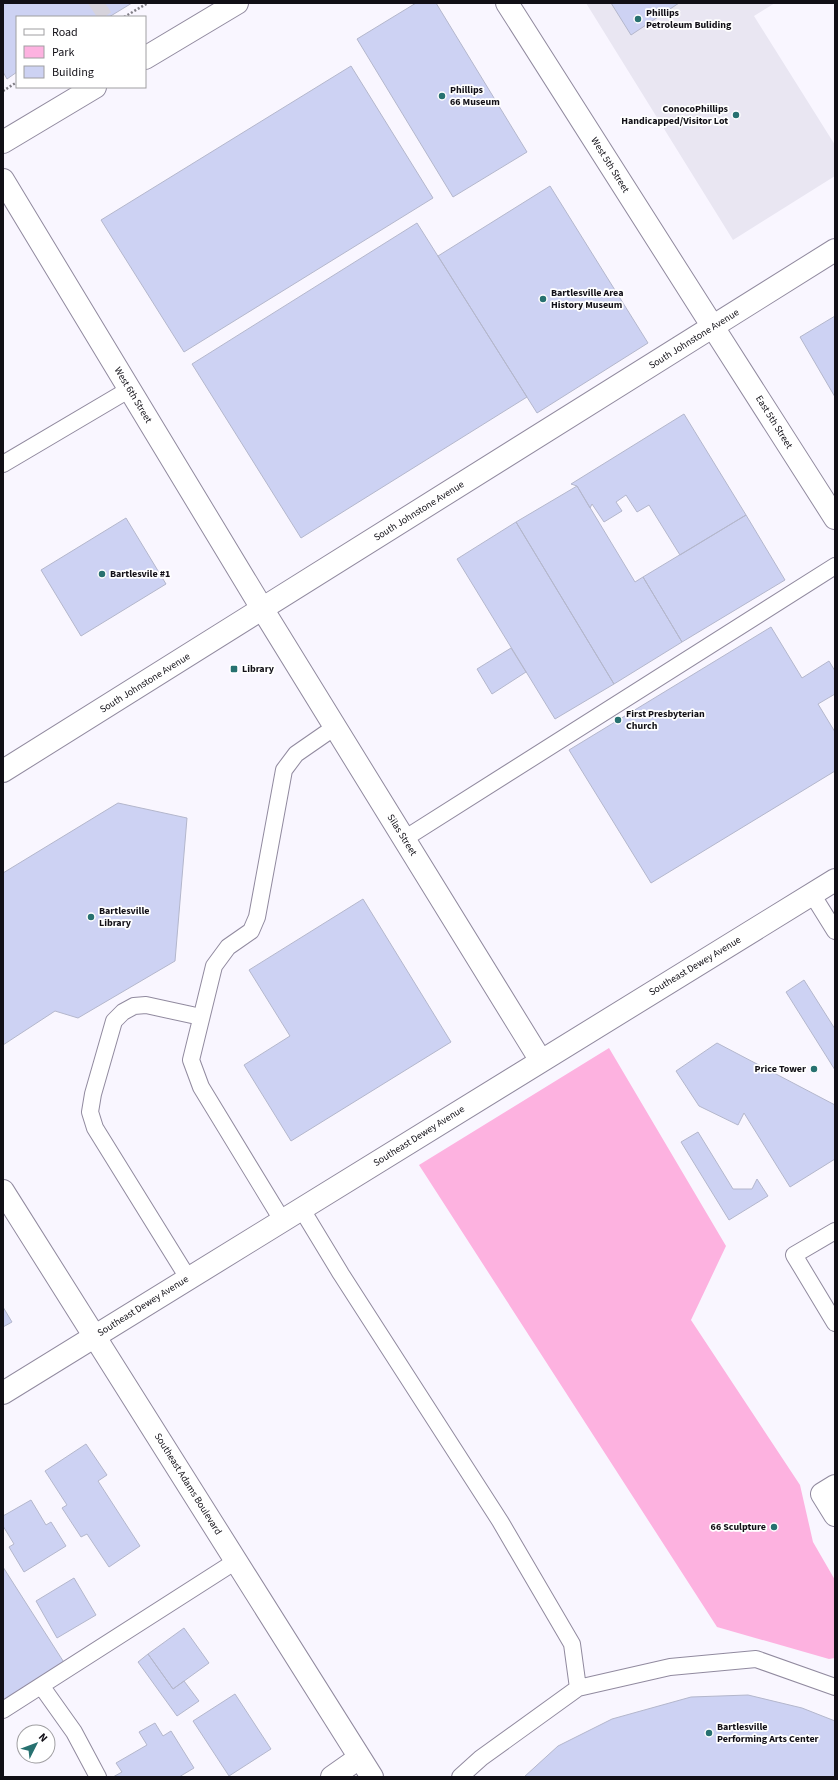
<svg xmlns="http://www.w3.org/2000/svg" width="838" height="1780" font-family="'Source Sans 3',sans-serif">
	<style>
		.built { fill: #e9e6f2 }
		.green { fill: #fdb2e0 }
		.building { fill: #cdd2f3; stroke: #b4b7cc }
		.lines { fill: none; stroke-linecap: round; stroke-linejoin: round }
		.street-tunnel { stroke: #d6d3dc; stroke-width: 22; stroke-dasharray: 22 11; stroke-linecap: butt }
		.lane-casing { stroke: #918a9f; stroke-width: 18 }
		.street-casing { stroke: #918a9f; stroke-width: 24 }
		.secondary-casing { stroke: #918a9f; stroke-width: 24 }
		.primary-casing { stroke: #918a9f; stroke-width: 24 }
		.path { stroke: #807e86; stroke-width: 2.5; stroke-dasharray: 2 2; stroke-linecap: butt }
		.lane { stroke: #fff; stroke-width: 16 }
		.street { stroke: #fff; stroke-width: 22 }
		.secondary { stroke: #fff; stroke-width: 22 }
		.primary { stroke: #fff; stroke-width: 22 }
		.poi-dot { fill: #277170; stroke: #fff; stroke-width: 1.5 }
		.labels { text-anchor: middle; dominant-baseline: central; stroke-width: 3.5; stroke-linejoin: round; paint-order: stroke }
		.poi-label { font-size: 10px; font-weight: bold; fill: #110f16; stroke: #fff; text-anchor: start }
		.street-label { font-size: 10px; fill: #110f16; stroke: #fff }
	</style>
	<rect width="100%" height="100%" fill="#f9f6ff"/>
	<!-- built -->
	<path class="built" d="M586,3H775L754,16L835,145V176L733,240Z"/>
	<!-- green -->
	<path class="green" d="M609,1048L726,1246L691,1320L800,1485L813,1542L835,1580V1658L829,1659L717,1627L419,1165Z"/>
	<!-- building -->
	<path class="building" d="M3,3H132L109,17H17V72L7,79L3,72Z
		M416,3H436L527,152L453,197L357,39Z
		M611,3H679L631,35Z
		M351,66L433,198L184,352L101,220Z
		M550,186L648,343L537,413L438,256Z
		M417,223L527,397L301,538L192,364Z
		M835,316V397L800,337Z
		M684,414L746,515L680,555L649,505L637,512L626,495L616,502L622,511L604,522L592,504L590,508L577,486L571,484Z
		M577,486L635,582L643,577L682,642L614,684L516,522Z
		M746,515L785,580L682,642L643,577Z
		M126,518L166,584L81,636L41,570Z
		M516,522L614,684L555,719L457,559Z
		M771,627L802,678L829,661L835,671V694L818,704L835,732V771L651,883L569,750Z
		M511,648L526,672L492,694L477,669Z
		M118,803L187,818L175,961L78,1018L55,1011L3,1045V873Z
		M363,899L451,1042L291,1141L244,1065L290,1036L249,970Z
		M804,980L835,1029V1070L786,992Z
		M717,1043L835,1105V1159L790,1187L744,1113L738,1125L699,1106L676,1071Z
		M698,1132L733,1189H752L757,1179L768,1196L729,1220L681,1142Z
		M3,1307L12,1322L3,1327Z
		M86,1444L107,1475L98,1481L140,1546L109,1567L87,1534L81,1537L62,1508L67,1505L45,1471Z
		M31,1500L46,1525L51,1522L66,1546L24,1572L9,1547L14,1544L3,1526V1516Z
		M3,1567L65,1664L3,1704Z
		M74,1578L96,1615L57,1638L36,1601Z
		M184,1628L209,1663L173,1689L148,1654Z
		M148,1654L173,1689L184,1681L199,1701L177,1716L138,1662Z
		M235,1694L271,1749L229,1776L193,1721Z
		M748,1695L802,1708L835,1721V1777H524L558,1746L612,1719L691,1697Z
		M155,1723L163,1736L171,1731L194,1768L179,1777H113L122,1772L116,1763L147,1745L139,1732Z"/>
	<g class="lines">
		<!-- street-tunnel -->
		<path class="street-tunnel" d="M93,11L105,3"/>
		<!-- lane casing -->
		<g class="lane-casing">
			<path id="lane" d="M3,464L130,389
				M404,839L835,566
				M812,894L835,931
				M301,1208L341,1274L500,1521L572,1644L578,1688
				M282,1220L201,1087L191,1060L214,966L228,947L251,931L257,917L284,770L296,754L335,727
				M835,1231L794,1255L835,1323
				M188,1278L95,1128L90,1112L93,1094L114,1021L123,1012L134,1006L146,1005L201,1017
				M42,1687L74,1732L98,1777
				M3,1710L236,1561
				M460,1777L481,1758L578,1688L670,1667L756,1659L835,1687"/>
		</g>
		<!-- street casing -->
		<g class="street-casing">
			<path id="street" d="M3,180L263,610L541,1061
				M713,327L835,518
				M3,1393L835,880
				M835,1486L822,1494L835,1515
				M332,1777L359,1758"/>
		</g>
		<!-- secondary casing -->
		<g class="secondary-casing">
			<path id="secondary" d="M507,3L713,327
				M145,58L237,3
				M3,142L95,87
				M3,771L835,250"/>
		</g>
		<!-- primary casing -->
		<g class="primary-casing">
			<path id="primary" d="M3,1191L372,1777"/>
		</g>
		<!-- path -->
		<path class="path" d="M124,17L148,3
			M3,91L17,82"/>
		<!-- lane -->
		<use href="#lane" class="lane"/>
		<!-- street -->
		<use href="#street" class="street"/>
		<!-- secondary -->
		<use href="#secondary" class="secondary"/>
		<!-- primary -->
		<use href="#primary" class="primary"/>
	</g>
	<!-- markers -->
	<g class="poi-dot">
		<circle cx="638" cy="19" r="4"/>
		<circle cx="442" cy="96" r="4"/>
		<circle cx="736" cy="115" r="4"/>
		<circle cx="543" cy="299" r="4"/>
		<circle cx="102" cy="574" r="4"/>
		<rect x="230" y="665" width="8" height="8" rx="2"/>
		<circle cx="618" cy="720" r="4"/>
		<circle cx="91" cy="917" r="4"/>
		<circle cx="814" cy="1069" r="4"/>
		<circle cx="774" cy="1527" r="4"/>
		<circle cx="709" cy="1733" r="4"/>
	</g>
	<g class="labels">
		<!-- poi labels -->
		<g class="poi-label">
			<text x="646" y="13">Phillips<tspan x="646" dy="12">Petroleum Buliding</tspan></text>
			<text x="450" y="90">Phillips<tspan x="450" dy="12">66 Museum</tspan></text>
			<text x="728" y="109" text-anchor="end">ConocoPhillips<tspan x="728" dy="12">Handicapped/Visitor Lot</tspan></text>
			<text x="551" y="293">Bartlesville Area<tspan x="551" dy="12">History Museum</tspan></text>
			<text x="110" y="574">Bartlesvile #1</text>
			<text x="242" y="669">Library</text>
			<text x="626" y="714">First Presbyterian<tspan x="626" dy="12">Church</tspan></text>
			<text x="99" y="911">Bartlesville<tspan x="99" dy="12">Library</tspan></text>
			<text x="806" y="1069" text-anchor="end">Price Tower</text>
			<text x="766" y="1527" text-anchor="end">66 Sculpture</text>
			<text x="717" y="1727">Bartlesville<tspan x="717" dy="12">Performing Arts Center</tspan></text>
		</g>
		<!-- street labels -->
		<g class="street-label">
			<text transform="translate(610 165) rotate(58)">West 5th Street</text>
			<text transform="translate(694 339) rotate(-32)">South Johnstone Avenue</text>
			<text transform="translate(133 395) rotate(59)">West 6th Street</text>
			<text transform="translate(774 422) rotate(58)">East 5th Street</text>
			<text transform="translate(419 511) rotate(-32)">South Johnstone Avenue</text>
			<text transform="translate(145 683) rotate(-32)">South Johnstone Avenue</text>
			<text transform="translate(402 835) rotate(58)">Silas Street</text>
			<text transform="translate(695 966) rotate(-31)">Southeast Dewey Avenue</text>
			<text transform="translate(419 1136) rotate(-32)">Southeast Dewey Avenue</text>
			<text transform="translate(143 1306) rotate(-32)">Southeast Dewey Avenue</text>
			<text transform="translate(188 1484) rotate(58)">Southeast Adams Boulevard</text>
		</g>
	</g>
	<!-- border -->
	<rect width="838" height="1780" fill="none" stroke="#110f16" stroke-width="8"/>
	<!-- legend -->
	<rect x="16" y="16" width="130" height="72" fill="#ffffff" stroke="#a09fa2"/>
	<rect x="24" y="29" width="20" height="6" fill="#ffffff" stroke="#a09fa2"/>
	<text x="52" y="36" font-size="12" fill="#110f16">Road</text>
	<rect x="24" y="46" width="20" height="12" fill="#fdb2e0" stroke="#a09fa2"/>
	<text x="52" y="56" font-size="12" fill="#110f16">Park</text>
	<rect x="24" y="66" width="20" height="12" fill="#cdd2f3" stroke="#a09fa2"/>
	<text x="52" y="76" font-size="12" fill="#110f16">Building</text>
	<!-- north arrow -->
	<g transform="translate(36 1744) rotate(48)"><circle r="19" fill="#ffffff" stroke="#a09fa2"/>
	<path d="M0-3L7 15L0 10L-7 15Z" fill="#277170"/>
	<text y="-6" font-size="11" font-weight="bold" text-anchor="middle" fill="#110f16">N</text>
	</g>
</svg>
